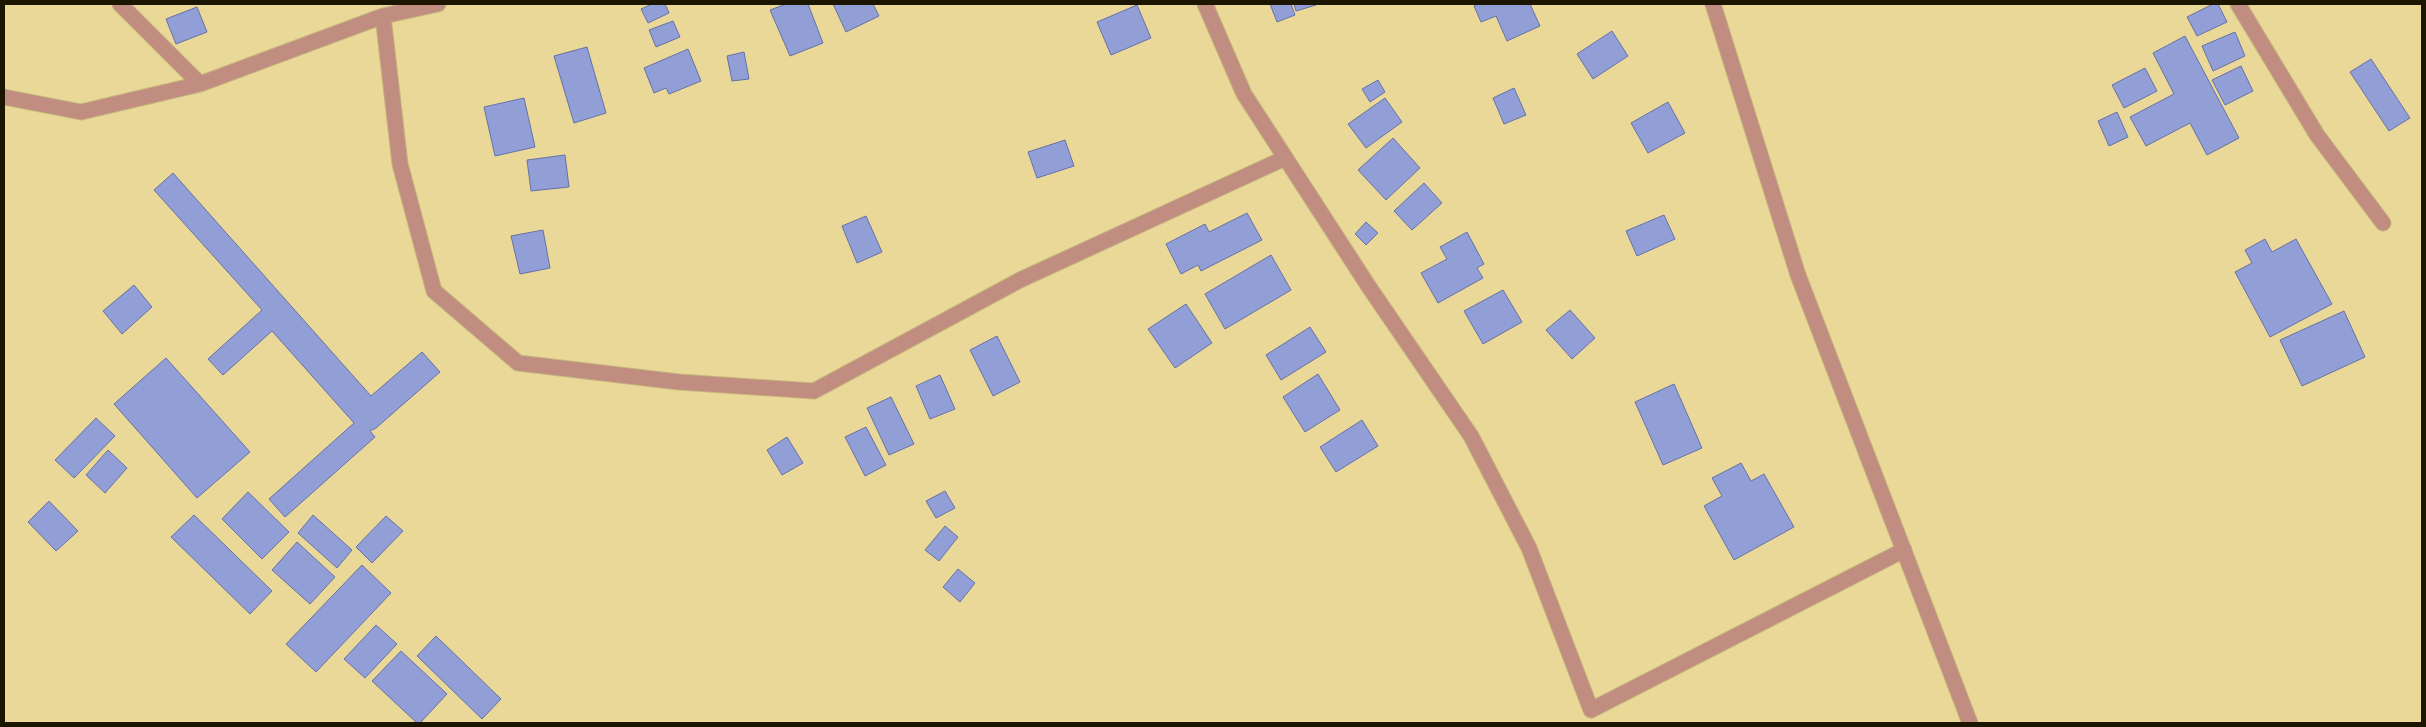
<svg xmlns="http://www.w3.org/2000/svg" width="2426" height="727" font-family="Barlow,sans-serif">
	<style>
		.building { fill: #929fd7; stroke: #6671a6 }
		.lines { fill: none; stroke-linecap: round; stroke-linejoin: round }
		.minor-casing { stroke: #c5b57d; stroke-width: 17 }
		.tertiary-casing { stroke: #c5b57d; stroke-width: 17 }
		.minor { stroke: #c18d80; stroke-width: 15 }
		.tertiary { stroke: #c18d80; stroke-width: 15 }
	</style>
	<rect width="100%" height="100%" fill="#ead899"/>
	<!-- building -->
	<path class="building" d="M652,4H665L669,13L648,23L641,9Z
		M786,4H808L823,43L790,56L770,10Z
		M833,4H873L879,16L846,32Z
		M1270,4H1291L1295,15L1277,22Z
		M1294,4H1316V5L1296,11Z
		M1478,4H1530L1540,26L1507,41L1496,16L1481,22L1474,6Z
		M2213,4H2218L2227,22L2197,36L2187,17Z
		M1137,5L1151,38L1111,55L1097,22Z
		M197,7L207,32L176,44L166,19Z
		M673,21L680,37L656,47L649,30Z
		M1612,31L1628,56L1593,79L1577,54Z
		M2235,32L2245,56L2213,71L2202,46Z
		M2185,36L2239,138L2207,155L2190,123L2146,146L2130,117L2174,94L2153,53Z
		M587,47L606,113L574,123L554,56Z
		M688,49L701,81L669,94L666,88L654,93L644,68Z
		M744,52L749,79L732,81L727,56Z
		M2371,59L2410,118L2389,131L2350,72Z
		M2241,66L2253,91L2225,105L2212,80Z
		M2145,68L2157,91L2124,108L2112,85Z
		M1378,80L1385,92L1370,102L1362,89Z
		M1514,88L1526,115L1504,124L1493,98Z
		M524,98L535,147L495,156L484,107Z
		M1385,98L1402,122L1366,148L1348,124Z
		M1668,102L1685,133L1648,153L1631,123Z
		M2117,112L2128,137L2109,146L2098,121Z
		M1393,138L1420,168L1386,200L1358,170Z
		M1065,140L1074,166L1037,178L1028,152Z
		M565,155L569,187L531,191L527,160Z
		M173,173L371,396L422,352L440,372L376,428L370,431L375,437L285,517L269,499L354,423L272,331L223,375L208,359L262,310L154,190Z
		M1424,183L1442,203L1412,230L1394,211Z
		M1247,213L1262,240L1201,271L1198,265L1181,274L1166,244L1205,224L1209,232Z
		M1664,215L1675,239L1637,256L1626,231Z
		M866,216L882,252L857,263L842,226Z
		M1366,222L1378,233L1366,245L1355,234Z
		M543,230L550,268L520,274L511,236Z
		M1467,232L1484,264L1477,268L1483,278L1438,303L1421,273L1447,259L1440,247Z
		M2265,239L2272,252L2296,239L2332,304L2270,337L2235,272L2252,263L2245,250Z
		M1271,255L1291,290L1225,329L1205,294Z
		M134,285L152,307L122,334L103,311Z
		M1503,290L1522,322L1483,344L1464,311Z
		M1186,304L1212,343L1175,368L1148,329Z
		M1570,310L1595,338L1572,359L1546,330Z
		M2344,311L2365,357L2302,386L2280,340Z
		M1310,327L1326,352L1281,380L1266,355Z
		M997,336L1020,382L993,396L970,350Z
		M166,358L250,452L197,498L114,404Z
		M1318,374L1340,410L1305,432L1283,397Z
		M940,375L955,409L930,419L916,386Z
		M1674,384L1702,448L1663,465L1635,402Z
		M891,397L914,444L889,455L867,408Z
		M96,418L115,436L74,478L55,460Z
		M1362,420L1378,446L1336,472L1320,447Z
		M866,427L886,465L865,476L845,437Z
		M787,437L803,463L782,475L767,450Z
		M108,450L127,468L105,493L86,475Z
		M1741,463L1751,481L1764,474L1794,527L1734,560L1704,506L1722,496L1712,478Z
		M945,491L955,508L936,518L926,501Z
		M248,492L289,532L262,559L222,519Z
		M49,501L78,531L56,551L28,522Z
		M194,515L272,591L250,614L171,537Z
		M313,515L352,550L337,568L298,533Z
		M386,516L403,531L372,563L356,547Z
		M945,526L958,537L939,561L925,550Z
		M297,542L335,577L310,604L272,570Z
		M362,565L391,593L316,672L286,644Z
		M958,569L975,583L960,602L943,587Z
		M376,625L397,644L365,678L344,659Z
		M436,636L501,699L482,719L417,656Z
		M401,651L447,694L420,723H417L372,681Z"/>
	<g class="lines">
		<!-- minor casing -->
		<g class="minor-casing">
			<path id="minor" d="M120,4L200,84
				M1205,4L1244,94L1369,287L1471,436L1529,548L1591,710L1904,550
				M2238,4L2317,135L2383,223
				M383,16L400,164L434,291L518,363L679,382L814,391L1020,280L1285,158
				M4,97L81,112L200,84L383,16L438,4"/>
		</g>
		<!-- tertiary casing -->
		<g class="tertiary-casing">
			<path id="tertiary" d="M1713,4L1798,275L1970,723"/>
		</g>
		<!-- minor -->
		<use href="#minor" class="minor"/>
		<!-- tertiary -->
		<use href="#tertiary" class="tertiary"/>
	</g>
	<!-- border -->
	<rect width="2426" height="727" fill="none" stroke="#1c1500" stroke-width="10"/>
</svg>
